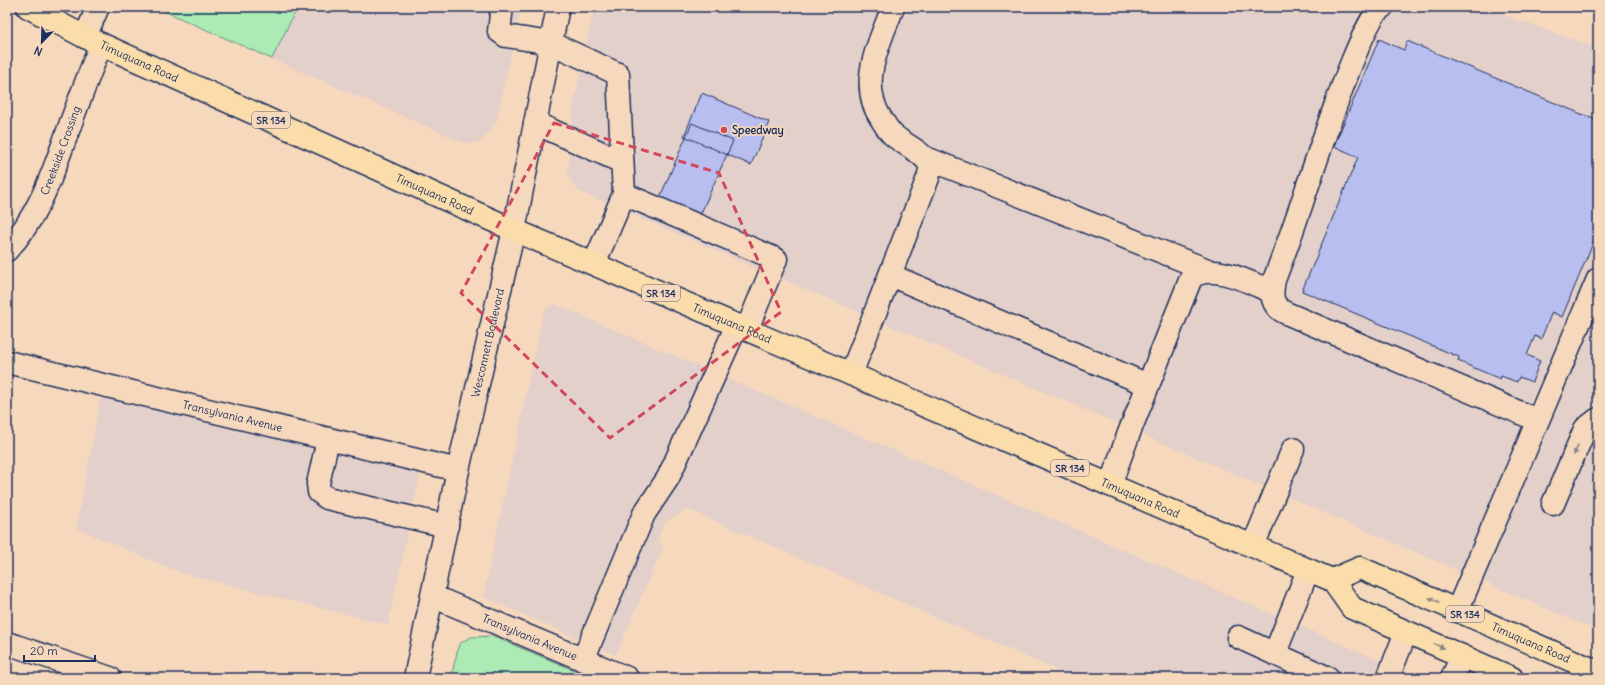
<svg xmlns="http://www.w3.org/2000/svg" width="1605" height="685" font-family="Delius,sans-serif">
	<style>
		.built { fill: #e3d0cb }
		.green { fill: #acebb3; stroke: #648d88 }
		.building { fill: #b8beef; stroke: #1b2f5e }
		.lines { fill: none; stroke-linecap: round; stroke-linejoin: round }
		.minor-casing { stroke: #1b2f5e; stroke-width: 25 }
		.major-casing { stroke: #1b2f5e; stroke-width: 25 }
		.minor { stroke: #f6d8bc; stroke-width: 22 }
		.major { stroke: #faddab; stroke-width: 22 }
		.oneway { fill: #88848d }
		.oneway2 { fill: #8a8684 }
		.marked { fill: none; stroke: #d1495b; stroke-width: 3; stroke-dasharray: 8 5; stroke-linejoin: round }
		.poi-dot { fill: #d1495b; stroke: #f6d8bc; stroke-width: 1.5 }
		.labels { text-anchor: middle; dominant-baseline: central; stroke-width: 3.5; stroke-linejoin: round; paint-order: stroke }
		.shield { fill: #f6d8bc; stroke: #5d627a; stroke-width: 1 }
		.shield-label { font-size: 10px; font-weight: bold; fill: #1b2f5e }
		.street-label { font-size: 11px; fill: #1b2f5e; stroke: #f6d8bc }
		.poi-label { font-size: 11px; font-weight: bold; fill: #1b2f5e; stroke: #f6d8bc; text-anchor: start }
	</style>
	<rect width="100%" height="100%" fill="#f6d8bc"/>
	<filter id="ink" filterUnits="userSpaceOnUse"><feTurbulence type="fractalNoise" baseFrequency=".025" numOctaves="2"/><feDisplacementMap in="SourceGraphic" scale="8" xChannelSelector="R" yChannelSelector="G"/><feConvolveMatrix kernelMatrix="1 2 1 2 8 2 1 2 1" color-interpolation-filters="sRGB"/></filter>
	<g filter="url(#ink)">
		<!-- built -->
		<path class="built" d="M306,7H521L496,123L480,142L467,144L272,59L297,8Z
			M594,7H1480L1598,48V631L578,191L568,176L572,112Z
			M555,304L1420,678H1075L687,509L665,522L657,541L664,545L616,655L483,597L544,310Z
			M101,395L378,460L420,474L388,625L181,573L76,528Z"/>
		<!-- green -->
		<path class="green" d="M155,7H294L297,8L272,59Z
			M492,636L593,678H451L459,644L471,637Z"/>
		<!-- building -->
		<path class="building" d="M1379,39L1404,50L1407,41L1598,121V231L1562,317L1552,312L1541,339L1535,336L1527,355L1540,361L1532,382L1519,377L1517,382L1501,376L1500,379L1458,361L1459,357L1302,291L1358,157L1334,146Z
			M702,93L769,122L751,165L684,136Z
			M692,123L733,141L697,222L657,204Z"/>
		<g class="lines">
			<!-- minor casing -->
			<g class="minor-casing">
				<g id="minor">
					<path d="M502,7L499,31L506,36L551,43L618,74L624,194"/>
					<path d="M1382,7C1360,20 1309,184 1297,217C1290,238 1282,259 1274,280C1271,296 1271,306 1286,313L1537,420"/>
					<path d="M85,37L98,7"/>
					<path d="M535,123L622,162"/>
					<path d="M926,158L1210,271"/>
					<path id="s1" d="M7,250C40,215 53,172 69,128C79,100 90,72 101,44"/>
					<path d="M594,264L624,194L776,259L747,329"/>
					<path d="M890,275L1148,385"/>
					<path id="s2" d="M7,362L458,470"/>
					<path d="M851,374L928,178L931,166C922,151 906,146 893,135C889,131 885,125 882,120C857,84 879,44 893,7"/>
					<path d="M328,439L318,484L319,492L327,498L447,526"/>
					<path d="M1110,485L1129,433L1191,278C1211,261 1251,283 1272,292"/>
					<path d="M1553,504L1585,429L1598,419"/>
					<path d="M1253,546L1293,449"/>
					<path id="s3" d="M432,596L627,678"/>
					<path d="M1457,611L1598,279"/>
					<path d="M1238,637L1328,678"/>
					<path d="M7,643L110,678"/>
					<path d="M1275,653L1308,570"/>
					<path d="M583,660L644,514L668,478L737,325"/>
					<path id="s4" d="M415,678L458,470L514,230L558,7"/>
					<path d="M1388,678L1406,632"/>
					<path d="M1452,678L1462,656"/>
				</g>
			</g>
			<!-- major casing -->
			<g class="major-casing">
				<g id="major">
					<path id="s5" d="M28,7L85,37L514,230L1332,580L1352,608L1512,678"/>
					<path id="s6" d="M1332,580L1360,568L1598,672"/>
				</g>
			</g>
			<!-- minor -->
			<use href="#minor" class="minor"/>
			<!-- major -->
			<use href="#major" class="major"/>
		</g>
		<!-- one-way arrows -->
		<defs><path id="oneway-solid" d="M-6-.8H1V-3.2L6.5 0L1 3.2V.8H-6Z"/></defs>
		<use class="oneway" href="#oneway-solid" transform="translate(1576 450) rotate(113)"/>
		<g class="oneway2">
			<use href="#oneway-solid" transform="translate(1434 600) rotate(-157)"/>
			<use href="#oneway-solid" transform="translate(1439 646) rotate(24)"/>
		</g>
	</g>
	<!-- marked area -->
	<path class="marked" d="M554,123L719,173L781,312L610,438L461,293Z"/>
	<!-- markers -->
	<circle class="poi-dot" cx="724" cy="130" r="4"/>
	<g class="labels">
		<!-- shield labels -->
		<g class="shield">
			<rect x="252" y="112" width="38" height="16" rx="3"/>
			<rect x="642" y="285" width="38" height="16" rx="3"/>
			<rect x="1051" y="460" width="38" height="16" rx="3"/>
			<rect x="1446" y="606" width="38" height="16" rx="3"/>
		</g>
		<g class="shield-label">
			<text x="271" y="120">SR 134</text>
			<text x="661" y="293">SR 134</text>
			<text x="1070" y="468">SR 134</text>
			<text x="1465" y="614">SR 134</text>
		</g>
		<!-- street labels -->
		<g class="street-label">
			<text stroke="none"><textPath href="#s5" startOffset="124">Timuquana Road</textPath></text>
			<text stroke="none"><textPath href="#s1" startOffset="114">Creekside Crossing</textPath></text>
			<text stroke="none"><textPath href="#s5" startOffset="448">Timuquana Road</textPath></text>
			<text stroke="none"><textPath href="#s5" startOffset="772">Timuquana Road</textPath></text>
			<text stroke="none"><textPath href="#s4" startOffset="343">Wesconnett Boulevard</textPath></text>
			<text stroke="none"><textPath href="#s2" startOffset="232">Transylvania Avenue</textPath></text>
			<text stroke="none"><textPath href="#s5" startOffset="1216">Timuquana Road</textPath></text>
			<text stroke="none"><textPath href="#s3" startOffset="106">Transylvania Avenue</textPath></text>
			<text stroke="none"><textPath href="#s6" startOffset="217">Timuquana Road</textPath></text>
		</g>
		<!-- poi labels -->
		<g class="poi-label">
			<text x="732" y="130">Speedway</text>
		</g>
	</g>
	<!-- margin -->
	<rect width="1605" height="685" fill="none" stroke="#f6d8bc" stroke-width="24"/>
	<rect x="12" y="12" width="1581" height="661" fill="none" stroke="#1b2f5e" stroke-width="1.5" filter="url(#ink)"/>
	<!-- north arrow -->
	<g transform="translate(42 42) rotate(203)" stroke="#f6d8bc" stroke-width="3" paint-order="stroke">
	<path d="M0-3L7 15L0 10L-7 15Z" fill="#1b2f5e"/>
	<text y="-6" font-size="11" font-weight="bold" text-anchor="middle" fill="#1b2f5e">N</text>
	</g>
	<!-- scale -->
	<path d="M24 655v6h71v-6" fill="none" stroke="#1b2f5e" stroke-width="2"/>
	<text x="30" y="655" font-size="12" fill="#1b2f5e" stroke="#f6d8bc" stroke-width="3" paint-order="stroke">20 m</text>
</svg>
